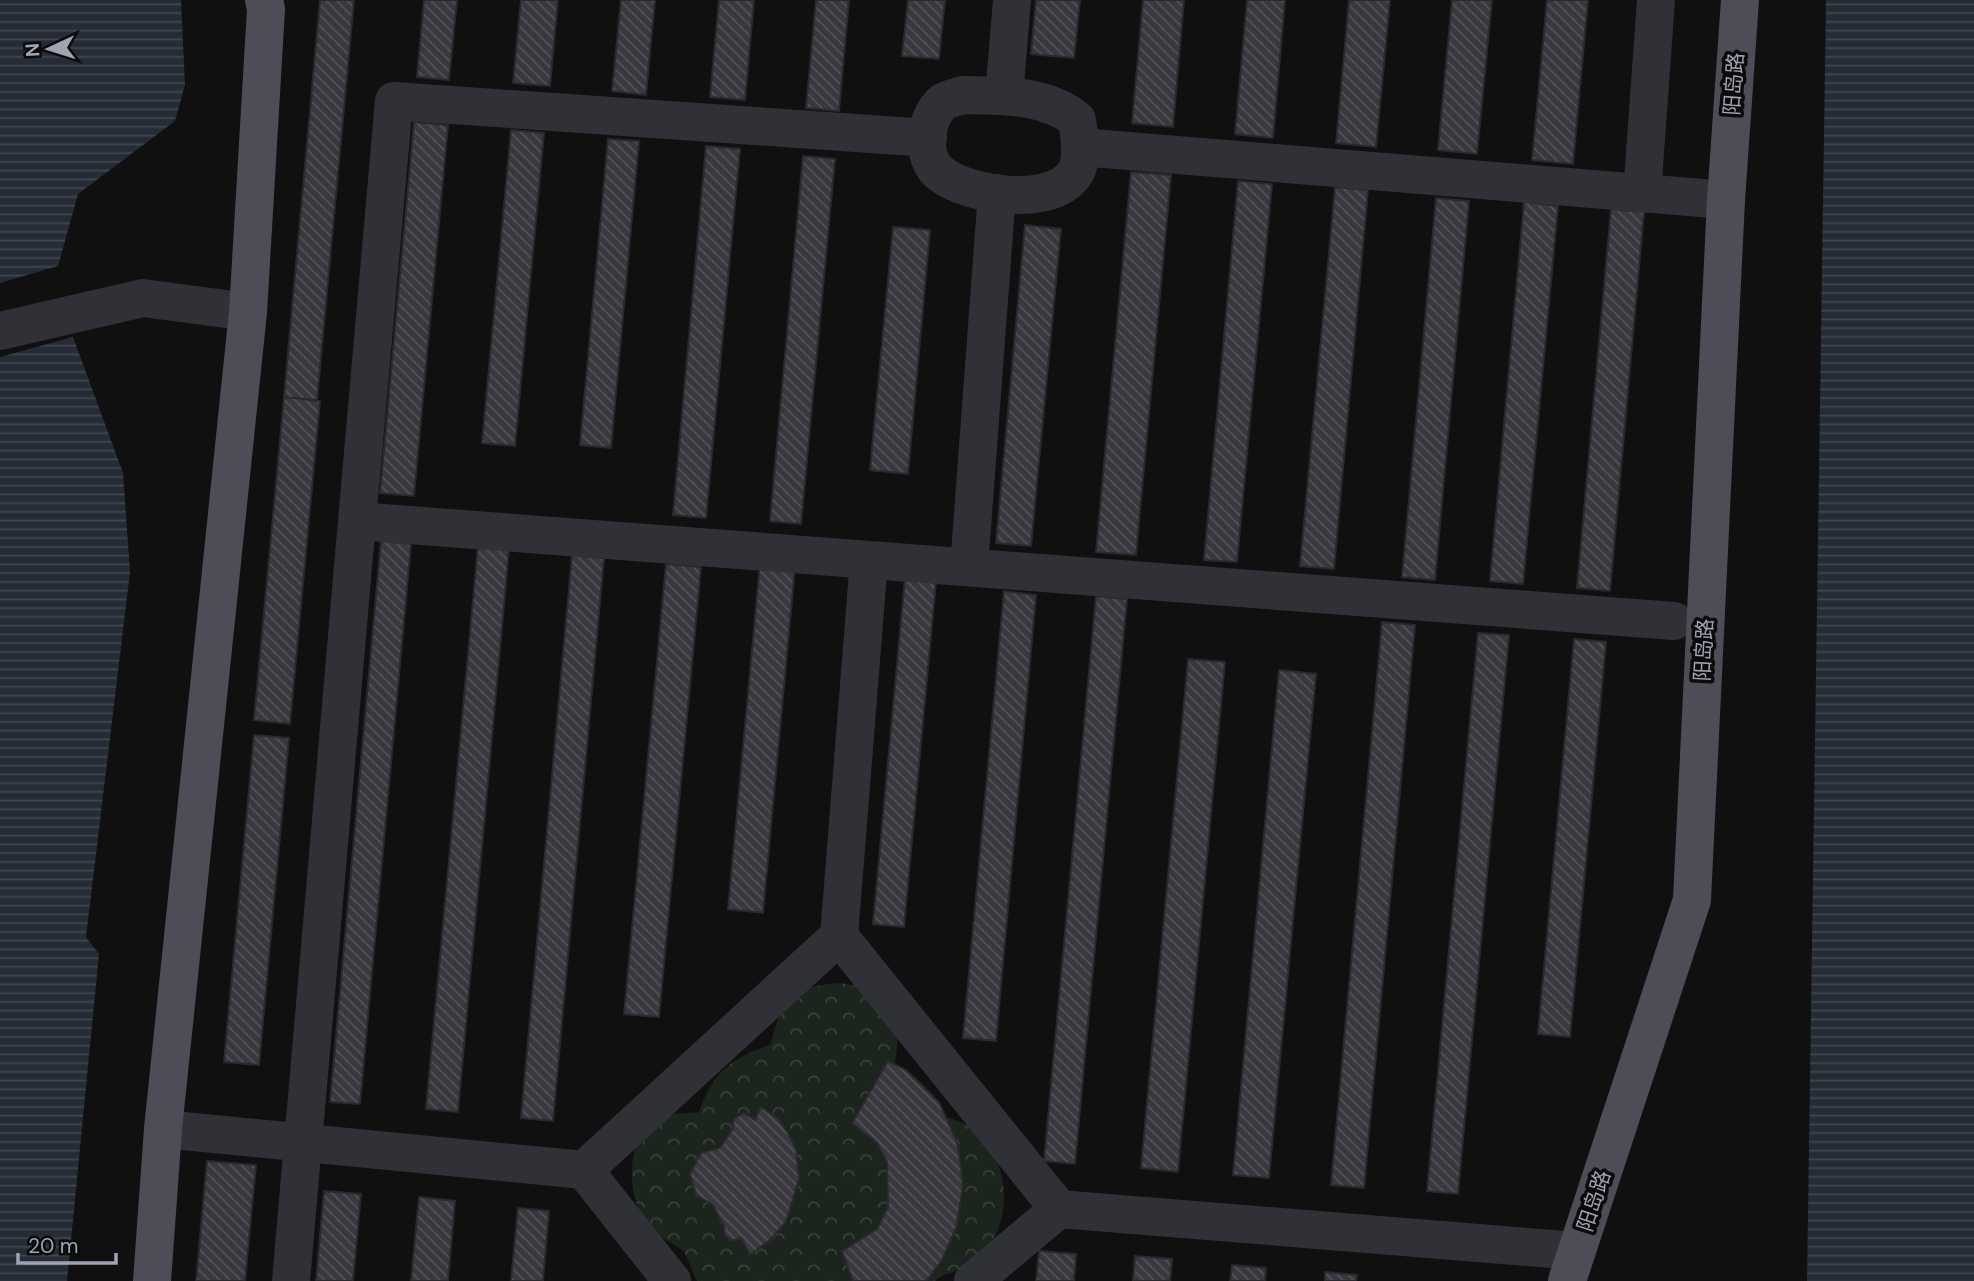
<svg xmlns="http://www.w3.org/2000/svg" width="1974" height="1281" font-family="'DM Sans','Noto Sans SC',sans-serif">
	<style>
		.forest { fill: url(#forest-crowns) }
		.water { fill: url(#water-rules) }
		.building { fill: url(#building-back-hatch); stroke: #2a292d; stroke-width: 2 }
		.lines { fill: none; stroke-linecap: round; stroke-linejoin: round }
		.minor { stroke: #303136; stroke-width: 38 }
		.major { stroke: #4c4d56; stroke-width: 38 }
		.labels { text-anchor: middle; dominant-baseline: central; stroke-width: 7; stroke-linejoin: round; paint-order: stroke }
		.street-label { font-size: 21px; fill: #a0a3b3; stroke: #0b0b0c }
	</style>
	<defs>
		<pattern id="forest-crowns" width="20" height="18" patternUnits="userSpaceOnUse" patternTransform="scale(1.75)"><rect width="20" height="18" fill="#1c241e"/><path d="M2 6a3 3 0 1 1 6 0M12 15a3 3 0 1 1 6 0" fill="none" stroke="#3a413c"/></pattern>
		<pattern id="water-rules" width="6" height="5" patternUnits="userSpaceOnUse" patternTransform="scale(1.75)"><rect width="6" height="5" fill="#252c35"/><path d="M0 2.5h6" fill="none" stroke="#414750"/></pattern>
		<pattern id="building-back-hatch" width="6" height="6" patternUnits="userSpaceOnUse" patternTransform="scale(1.75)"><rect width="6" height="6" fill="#39383e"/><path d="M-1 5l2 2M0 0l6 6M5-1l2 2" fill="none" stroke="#525258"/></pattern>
	</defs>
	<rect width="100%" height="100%" fill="#101011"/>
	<!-- forest -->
	<path class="forest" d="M840,983L858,986L898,1039L895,1064C917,1075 936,1095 946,1117C1007,1131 1022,1213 981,1256C966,1273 944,1271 935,1281H697C693,1274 687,1255 683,1251C676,1244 663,1240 655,1233C632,1211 627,1174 636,1145L673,1114L699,1112C714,1070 730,1060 771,1044C780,1000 794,986 840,983Z"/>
	<!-- water -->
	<path class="water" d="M0,0H181L185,85L175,121L78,194L58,266L0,283Z
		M1826,0H1974V1281H1807Z
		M73,337L123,473L130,572L86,937L99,954L67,1281H0V357Z"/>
	<!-- building -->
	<path class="building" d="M320,0H354L317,400L284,397Z
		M424,0H457L449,80L417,77Z
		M521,0H558L550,86L513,83Z
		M621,0H655L646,95L612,91Z
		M719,0H754L745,100L710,97Z
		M816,0H849L839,111L806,108Z
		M908,0H945L939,59L902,56Z
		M1036,0H1080L1074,58L1031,54Z
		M1143,0H1184L1173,127L1132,123Z
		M1247,0H1285L1273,138L1235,134Z
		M1349,0H1390L1376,147L1336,143Z
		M1452,0H1492L1477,154L1438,150Z
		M1547,0H1588L1573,164L1532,160Z
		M414,122L448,125L414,496L380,493Z
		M511,130L544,133L515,446L482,443Z
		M608,139L639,141L611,448L580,445Z
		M706,146L740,149L706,518L673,515Z
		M803,156L835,159L801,524L770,521Z
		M1131,172L1171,175L1136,555L1096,552Z
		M1238,181L1272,184L1237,562L1204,560Z
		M1335,187L1368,190L1334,569L1300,566Z
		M1436,198L1469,201L1435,580L1402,577Z
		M1524,202L1558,206L1523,584L1490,581Z
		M1611,209L1644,212L1610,591L1577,588Z
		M1025,225L1061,229L1031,546L996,543Z
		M893,227L930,230L908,474L870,470Z
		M284,397L320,401L290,724L254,720Z
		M381,541L411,544L360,1104L330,1102Z
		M478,546L509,549L458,1112L426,1109Z
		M572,555L604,558L553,1121L521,1118Z
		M666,564L701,567L659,1017L624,1014Z
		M760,564L795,567L763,913L728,909Z
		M905,578L936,581L904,927L873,924Z
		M1004,591L1036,595L996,1041L963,1038Z
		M1096,596L1127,599L1075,1164L1044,1161Z
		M1382,622L1415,625L1364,1188L1331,1185Z
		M1478,633L1509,635L1458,1194L1427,1191Z
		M1574,639L1606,642L1570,1037L1538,1034Z
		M1188,659L1225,662L1178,1172L1141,1168Z
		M1279,670L1316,674L1269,1178L1233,1175Z
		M254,735L289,738L259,1065L224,1062Z
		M888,1061L906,1070L939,1102L957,1142L961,1167L963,1187L956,1228L942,1260L926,1281H853L842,1251L877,1229L888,1207L887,1162L877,1143L852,1123Z
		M761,1107L778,1119L788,1133L796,1149L799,1179L786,1222L770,1240L750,1255L741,1238L731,1241L725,1235L724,1226L713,1205L696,1195L690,1174L701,1153L720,1148L732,1130L734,1119L744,1113L755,1120Z
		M207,1161L256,1165L245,1281H196Z
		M324,1191L361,1194L353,1281H316Z
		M419,1197L455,1201L448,1281H411Z
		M518,1208L549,1211L543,1281H511Z
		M1039,1251L1076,1254L1074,1281H1036Z
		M1135,1256L1172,1259L1170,1281H1133Z
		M1232,1265L1266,1268L1265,1281H1230Z
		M1325,1272L1357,1275L1356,1281H1325Z"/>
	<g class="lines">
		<!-- minor -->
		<path class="minor" d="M963,95C1002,96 1046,94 1077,120C1079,135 1084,159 1075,173C1053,208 969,196 941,174C920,159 924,118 943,102C948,99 957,97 963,95Z
			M1004,96L1012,0
			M1080,147L1726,200
			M1642,194L1656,0
			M0,331L143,298L248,312
			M357,521L394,101L928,138
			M969,567L997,193
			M839,936L869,560
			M163,1129L584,1170L672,1281
			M584,1170L839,936L1059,1209
			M291,1281L357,521L1674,621
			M973,1281L1059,1209L1577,1251"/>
		<!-- major -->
		<path class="major" d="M152,1281L163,1129L248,312L266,9L264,0
			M1567,1281L1692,900L1726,200L1740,0"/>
	</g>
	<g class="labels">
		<!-- street labels -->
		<g class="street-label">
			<text transform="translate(1734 84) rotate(-86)">阳岛路</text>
			<text transform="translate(1704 650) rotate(-87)">阳岛路</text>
			<text transform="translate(1594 1201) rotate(-72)">阳岛路</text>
		</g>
	</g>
	<!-- north arrow -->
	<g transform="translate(49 49) rotate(266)" stroke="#0b0b0c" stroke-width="5" paint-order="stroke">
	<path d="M0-5L12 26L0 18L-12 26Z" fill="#a0a3b3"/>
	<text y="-10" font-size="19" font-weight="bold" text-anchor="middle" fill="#a0a3b3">N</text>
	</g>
	<!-- scale -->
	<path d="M18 1253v10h98v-10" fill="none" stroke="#a0a3b3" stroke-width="3.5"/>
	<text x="28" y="1253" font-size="21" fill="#a0a3b3" stroke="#0b0b0c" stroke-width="5" paint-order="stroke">20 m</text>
</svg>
